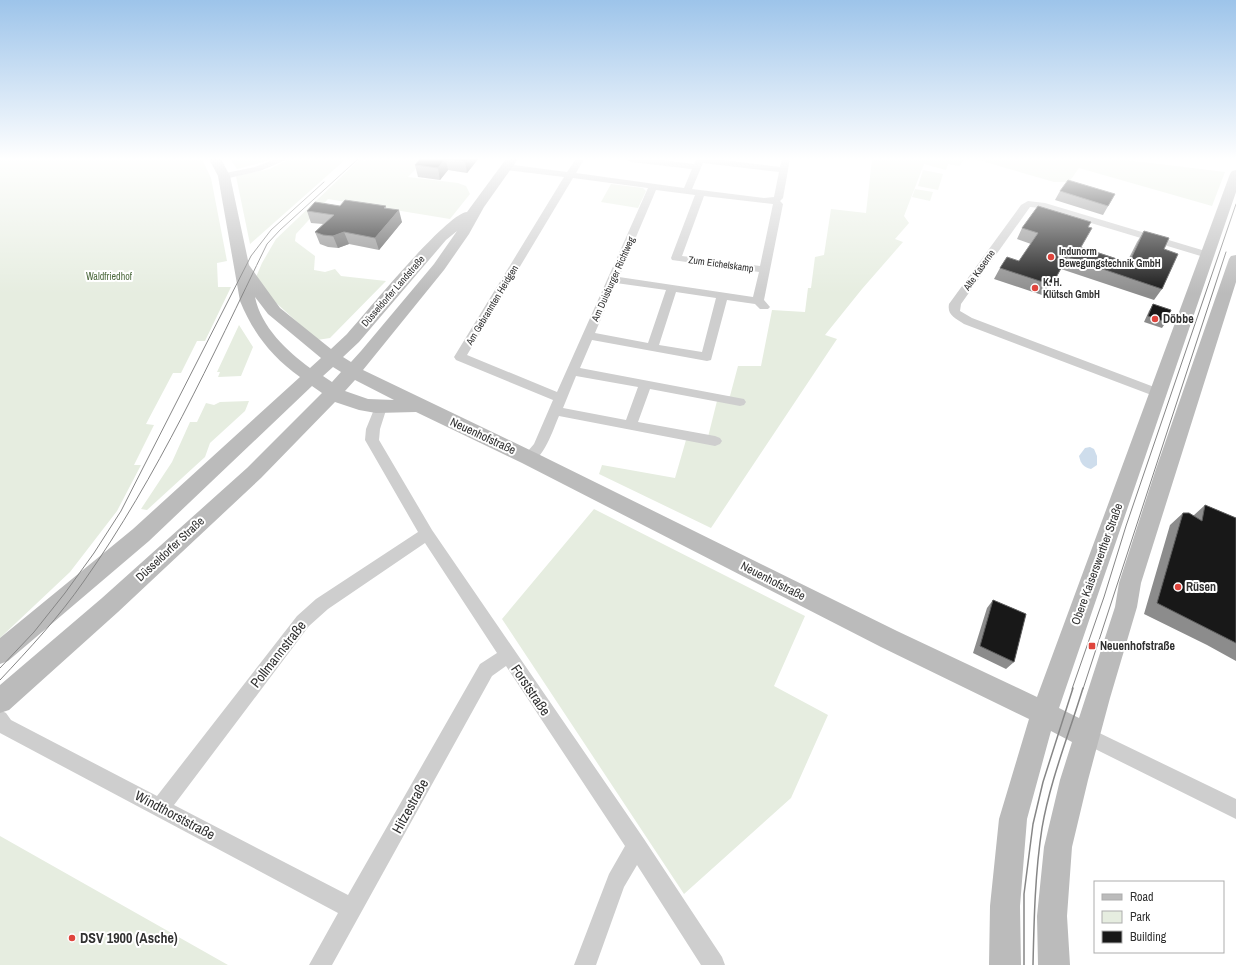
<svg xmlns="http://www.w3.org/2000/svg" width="1236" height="965" font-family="'Archivo Narrow',sans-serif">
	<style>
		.green { fill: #e6ede0 }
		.water { fill: #ceddec }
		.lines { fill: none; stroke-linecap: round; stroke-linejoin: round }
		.street { fill: #cecece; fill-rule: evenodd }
		.secondary { fill: #bbb; fill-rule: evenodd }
		.tram-far1 { stroke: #868686; stroke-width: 1 }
		.tram { stroke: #868686; stroke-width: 1.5 }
		.wall { fill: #8c8c8c }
		.shaded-wall { fill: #5d5d5d }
		.building { fill: #181818; stroke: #5d5d5d }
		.poi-dot { fill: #df453d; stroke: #fff; stroke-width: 1.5 }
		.labels { text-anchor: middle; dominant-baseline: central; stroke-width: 4; stroke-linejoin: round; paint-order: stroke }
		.far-poi-label { font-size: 10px; font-weight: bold; fill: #313131; stroke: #fff; text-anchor: start }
		.far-street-label { font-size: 10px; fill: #313131; stroke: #fff }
		.far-park-label { font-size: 10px; fill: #4f6c40; stroke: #fff }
		.poi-label { font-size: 12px; font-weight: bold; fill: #313131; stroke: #fff; text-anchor: start }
		.street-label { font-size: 12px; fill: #313131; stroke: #fff }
		.near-street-label { font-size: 14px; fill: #313131; stroke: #fff }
		.near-poi-label { font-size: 14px; font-weight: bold; fill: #313131; stroke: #fff; text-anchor: start }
	</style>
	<rect width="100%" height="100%" fill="#fff"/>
	<!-- green -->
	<path class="green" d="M0,159H202L211,178L227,261L217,263L218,287H231L205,341H197L181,373H173L146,424L154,425L134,465H141L117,511L70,572L0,638Z
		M230,159H275L237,169Z
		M289,159H346L250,244L236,176L270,169Z
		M360,159H365L363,162L366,159H425L408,177L458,183L466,186L470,194L450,219L328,199L296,234L295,241L315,256L314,270L325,272L335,269L341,276L386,281L330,338L317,340L274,301L256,277L262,263L276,239Z
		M872,159H965L959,166L948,164L946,170L924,164L904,216L909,223L895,239L903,242L862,289L825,335L837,339L711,528L599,474L602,465L675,478L686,440L708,437L717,401L730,396L738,366H761L772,310L805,312L808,288H811L815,257L824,255L831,209L866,213Z
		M975,159H1118L1225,172L1212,206L1079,168L1069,182H1054Z
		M923,170L943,174L938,190L918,186Z
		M611,184L643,188L646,191L638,208L601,202Z
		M915,189L933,192L930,201L912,197Z
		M239,325L253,347L241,376L218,377L220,372H217Z
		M249,401L245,411L210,443L205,457L147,510L141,509L172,462L190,422H197L206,403L214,405L220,402Z
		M594,509L805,616L774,686L828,715L791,798L684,894L502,619Z
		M0,836L228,965H0Z"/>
	<!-- water -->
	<path class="water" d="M1090,447L1094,449L1097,456V465L1091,469C1083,467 1081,464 1079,456L1085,448Z"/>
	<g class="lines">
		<!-- street -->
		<path class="street" d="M275,159H288L260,171L224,179L220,176L221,174L255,167Z
			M576,159H584L576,173L684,188L692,169L631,162L627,159H654L694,164L696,159H715L780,167L782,159H790L783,198L780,201L783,204L764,300L770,307L768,309H760L755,304L727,300L711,360L707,361L592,340L580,368L744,399L746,402L744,405L740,406L650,389L638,422L715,436L720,438L722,441L720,444L715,446L559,416C553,429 542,467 524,462L522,458L534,444L553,400L456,360L454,357L564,177L506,170L502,167L506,164L567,172ZM703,163L779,172L774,197L764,198L692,189ZM573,178L648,188L557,392L467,355ZM656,190L695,195L671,258L672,260L759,272L753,297L619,277ZM704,196L773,204L760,266L682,256ZM616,283L666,290L648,343L595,333ZM676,292L716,298L702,352L659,345ZM576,376L638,387L626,420L563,408Z
			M1028,201L1045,203L1212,253L1213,255L1208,258L1204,257L1041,208L1030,207L961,304L960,311L972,318L1162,390L1164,393L1162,396L1158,397L1154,396L964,324C955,318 947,315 949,304L1021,205Z
			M381,402L386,404L387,407L380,429L379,440L432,530L644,839L722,957L725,965H701L637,865L624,887L596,965H574L609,874L625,846L506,666L492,676L332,965H309L338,913L0,733V710L6,713L11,720L157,796L297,616L316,599L418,532L365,440L366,429L375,407L376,404ZM425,543L497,653L480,664L348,895L174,805L309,626L328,609Z
			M1087,727L1236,799V819L1081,742L1078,736L1081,730Z"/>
		<!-- secondary -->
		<path class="secondary" d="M209,159H221L230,176L249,265L280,308L331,349L347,334C365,314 447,213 467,212L506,159H518L484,207L469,234L444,270L363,370L536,453L897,631L1037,697L1230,174L1232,171L1236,170V192L1059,708L1079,718L1115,607L1119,583L1156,469L1229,259L1231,256L1236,255V282L1141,583L1137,607L1110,698L1088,780L1072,847L1067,916L1070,965H1038L1037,916L1044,847L1060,780L1072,742L1051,731L1027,819L1020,906L1021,965H989L990,906L999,819L1029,719L881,647L522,463L416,412L376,413L359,410L335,402L261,478L118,612L9,710L0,713V685L102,598L247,468L322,393L312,386L149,541L8,661L0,664V638L133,529L300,377C272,357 253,333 240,301L218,176ZM457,231L434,264L361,351L351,362L343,357L359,342L446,240ZM255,297L268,314L321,358L310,368C287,351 261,327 255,297ZM333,367L341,372L332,382L323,376ZM355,380L394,400L368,399L345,391Z"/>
		<!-- tram-far1 -->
		<path class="tram-far1" d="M0,668L34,632L65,593L94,553L121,511L251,256L271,230L324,182
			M0,680C30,648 59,617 84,581C158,476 211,359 267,244L280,230L358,159
			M1072,689L1104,597L1126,526L1236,204
			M1083,689L1226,252"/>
		<!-- tram -->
		<path class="tram" d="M1024,965V894L1033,824L1043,782L1073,688
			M1033,965C1034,920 1035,873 1042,828C1050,781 1069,734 1083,688"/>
	</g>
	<!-- wall -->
	<path class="wall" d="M420,159H478L467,173L448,170L440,180L418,177L415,165Z
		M1060,191L1115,194L1103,215L1055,200Z
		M386,206V208L402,222L379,250L349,244L338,248L328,247L320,244L315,232L323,224L311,223L307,211Z
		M1088,227L1081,247L1127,262L1137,242L1144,231L1164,249L1162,289L1154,300L1061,269L1045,296L994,279L1000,268L1019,261L1031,244L1017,239L1022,228Z
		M1153,304L1166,322L1162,328L1144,322L1149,311Z
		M1205,505L1236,518V661L1207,645L1144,614L1170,525L1183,513L1193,516Z
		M993,600L1014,662L1006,669L973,653L987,608Z"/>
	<!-- shaded-wall -->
	<path class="shaded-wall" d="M445,159H446L448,170L440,180L438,168Z
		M467,159H478L467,173L465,161Z
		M399,210L402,222L379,250L375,238Z
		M344,232L349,244L338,248L333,236Z"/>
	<!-- building -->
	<path class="building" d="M420,159H445L438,168L415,165Z
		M451,159H467L465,161Z
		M1068,180L1115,194L1108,206L1060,191Z
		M345,200L386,206L384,208L399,210L375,238L344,232L333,236L323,235L315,232L334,215L307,211L315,202L340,206Z
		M1038,206L1091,222L1088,227L1092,228L1081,247L1129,263L1144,231L1169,238L1164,249L1178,254L1162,289L1067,257L1052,285L1000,268L1007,257L1019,261L1038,233L1022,228Z
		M1153,304L1171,310L1166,322L1148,316Z
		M1205,505L1236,518V643L1157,603L1183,513H1189L1202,521Z
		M993,600L1026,614L1014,662L980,646Z"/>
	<!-- sky -->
	<linearGradient id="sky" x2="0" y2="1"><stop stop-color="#9dc4ea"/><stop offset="0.54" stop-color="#fff"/><stop offset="1" stop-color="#fff" stop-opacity="0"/></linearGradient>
	<rect width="1236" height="294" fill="url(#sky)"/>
	<!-- markers -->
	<g class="poi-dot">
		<circle cx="1051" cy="257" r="4"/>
		<circle cx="1035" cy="288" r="4"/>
		<circle cx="1155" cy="319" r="4"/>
		<circle cx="1178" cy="587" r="4"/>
		<rect x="1088" y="642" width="8" height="8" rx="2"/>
		<circle cx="72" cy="938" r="4"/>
	</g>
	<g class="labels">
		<!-- far-poi labels -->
		<g class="far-poi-label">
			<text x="1059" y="251">Indunorm<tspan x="1059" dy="12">Bewegungstechnik GmbH</tspan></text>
			<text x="1043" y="282">K. H.<tspan x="1043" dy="12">Klütsch GmbH</tspan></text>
		</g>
		<!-- far-street labels -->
		<g class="far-street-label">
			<text transform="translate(721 264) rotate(8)">Zum Eichelskamp</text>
			<text transform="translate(979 270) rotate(-55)">Alte Kaserne</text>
			<text transform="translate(613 279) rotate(-66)">Am Duisburger Richtweg</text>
			<text transform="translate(393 291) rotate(-49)">Düsseldorfer Landstraße</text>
			<text transform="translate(492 305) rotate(-59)">Am Gebrannten Heidgen</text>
		</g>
		<!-- far-park labels -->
		<g class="far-park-label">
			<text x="109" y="276">Waldfriedhof</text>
		</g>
		<!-- poi labels -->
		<g class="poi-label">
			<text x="1163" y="319">Döbbe</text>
			<text x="1186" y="587">Rüsen</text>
			<text x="1100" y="646">Neuenhofstraße</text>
		</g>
		<!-- street labels -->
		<g class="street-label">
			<text transform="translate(483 436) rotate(25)">Neuenhofstraße</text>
			<text transform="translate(170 549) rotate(-43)">Düsseldorfer Straße</text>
			<text transform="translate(1097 564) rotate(-70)">Obere Kaiserswerther Straße</text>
			<text transform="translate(773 581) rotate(27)">Neuenhofstraße</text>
		</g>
		<!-- near-street labels -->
		<g class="near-street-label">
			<text transform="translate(278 654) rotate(-52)">Pollmannstraße</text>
			<text transform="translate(531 690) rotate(56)">Forststraße</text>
			<text transform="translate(410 806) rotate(-61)">Hitzestraße</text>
			<text transform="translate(175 815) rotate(28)">Windthorststraße</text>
		</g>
		<!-- near-poi labels -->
		<g class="near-poi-label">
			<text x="80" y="938">DSV 1900 (Asche)</text>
		</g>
	</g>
	<!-- legend -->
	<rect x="1094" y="881" width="130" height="72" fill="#ffffff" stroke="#adadad"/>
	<rect x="1102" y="894" width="20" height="6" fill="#bbbbbb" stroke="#adadad"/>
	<text x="1130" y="901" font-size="12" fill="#313131">Road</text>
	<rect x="1102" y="911" width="20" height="12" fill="#e6ede0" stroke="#adadad"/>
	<text x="1130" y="921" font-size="12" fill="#313131">Park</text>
	<rect x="1102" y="931" width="20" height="12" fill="#181818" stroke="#adadad"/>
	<text x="1130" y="941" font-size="12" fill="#313131">Building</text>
</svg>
